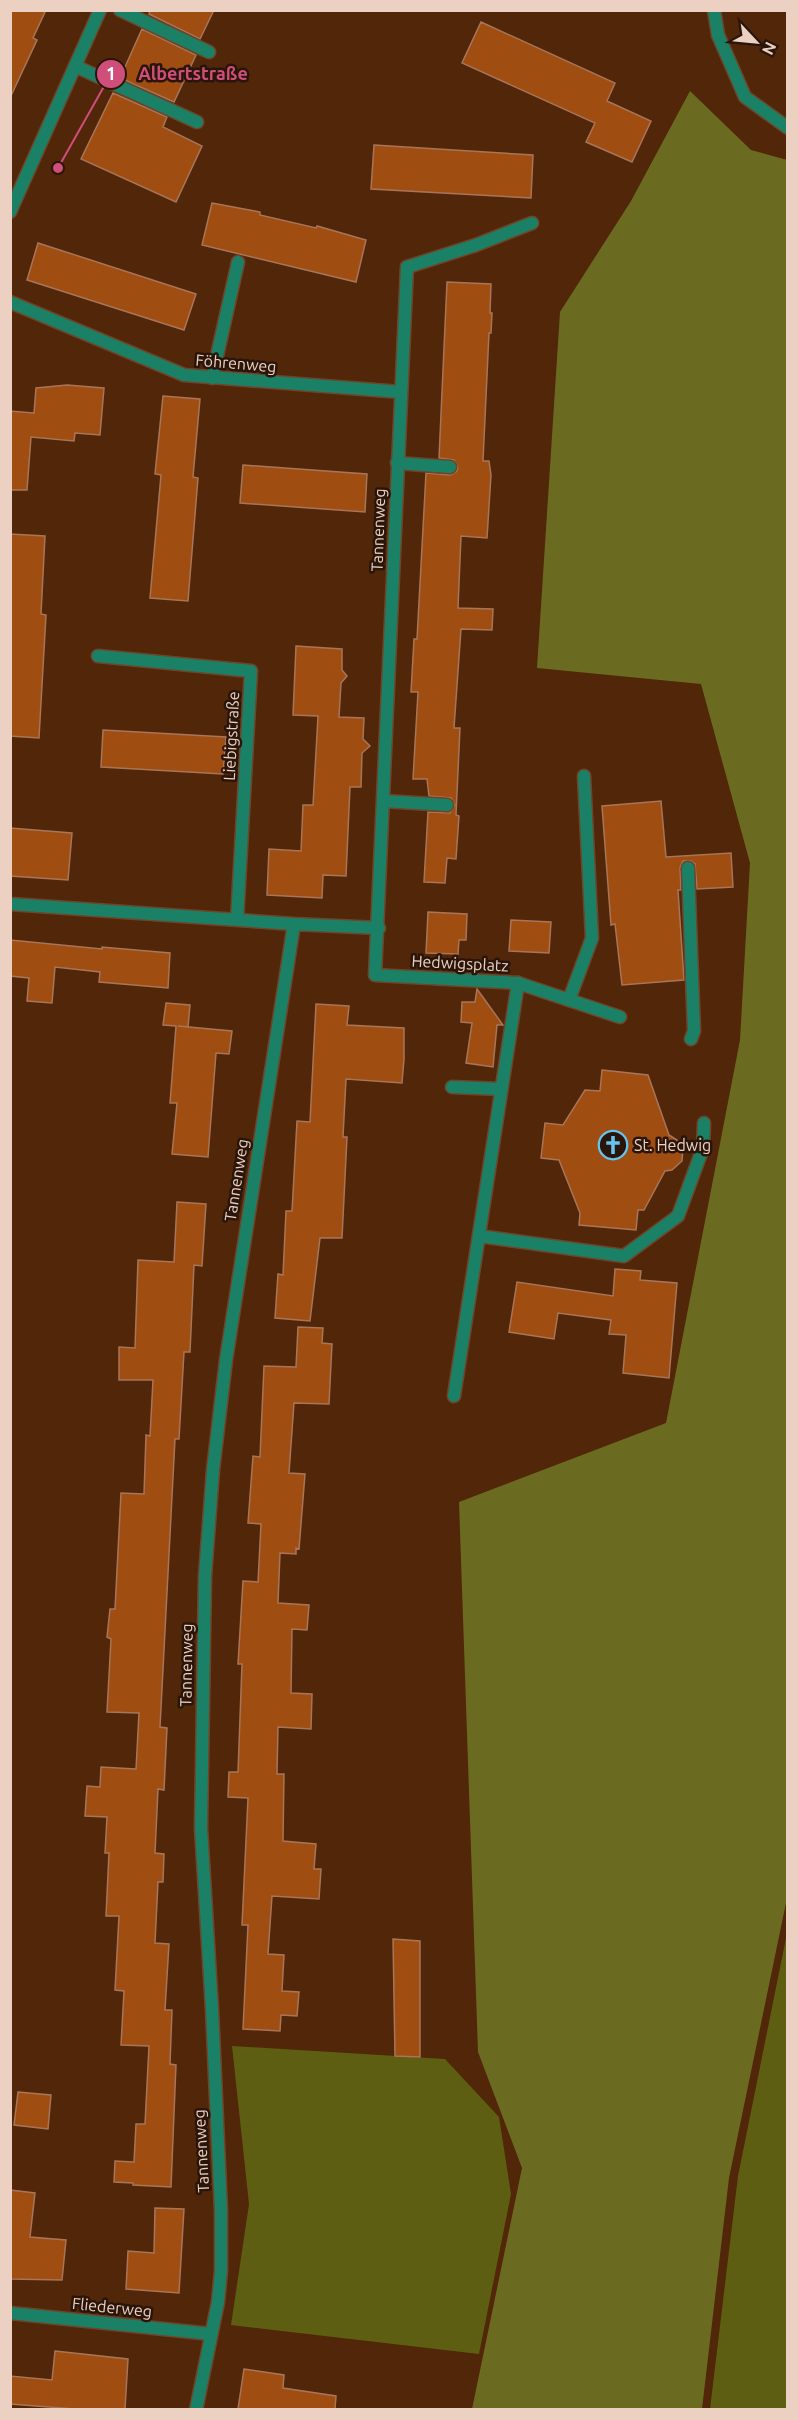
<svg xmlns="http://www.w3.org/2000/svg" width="798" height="2420" font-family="Ubuntu,sans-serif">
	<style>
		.green { fill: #5d5e11 }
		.forest { fill: #6a6b20 }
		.building { fill: #a04d12; stroke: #a87559; stroke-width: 1.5 }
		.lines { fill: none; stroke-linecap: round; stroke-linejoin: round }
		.lane-casing { stroke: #6d452a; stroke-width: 15 }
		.street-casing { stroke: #6d452a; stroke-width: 15 }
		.lane { stroke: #1b8166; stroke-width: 12 }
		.street { stroke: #1b8166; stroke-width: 12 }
		.labels { text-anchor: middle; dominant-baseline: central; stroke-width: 5; stroke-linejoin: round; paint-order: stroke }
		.street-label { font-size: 16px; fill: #ecd0c1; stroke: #29150a }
		.poi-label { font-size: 16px; fill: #ecd0c1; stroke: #29150a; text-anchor: start }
		.leader { fill: none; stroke: #cf4f7a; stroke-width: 2 }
		.callout-dot { fill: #cf4f7a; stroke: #29150a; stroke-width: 2 }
		.mark-label { font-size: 18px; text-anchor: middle; font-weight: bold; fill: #fff }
		.callout-label { font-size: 18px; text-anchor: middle; font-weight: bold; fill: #cf4f7a; stroke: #29150a; stroke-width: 5; stroke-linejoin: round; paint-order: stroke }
	</style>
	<rect width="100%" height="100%" fill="#512609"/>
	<!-- green -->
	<path class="green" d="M787,1933V2409H710L738,2176Z
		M232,2046L445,2059L499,2117L511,2194L479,2354L231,2325L249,2204Z"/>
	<!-- forest -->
	<path class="forest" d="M690,91L751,150L787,160V1898L729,2178L702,2409H472L522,2168L478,2052L459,1502L666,1423L740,1040L750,863L701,684L537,668L560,312L631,201Z"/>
	<!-- building -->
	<path class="building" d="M10,10H46L33,38L37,40L10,98Z
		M150,10H214L200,39L149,14Z
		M481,22L615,83L607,101L651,121L632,162L586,142L595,123L462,63Z
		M142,29L196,55L174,102L120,78Z
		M113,93L167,117L163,127L202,146L176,202L81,159Z
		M374,145L533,155L531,198L371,189Z
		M212,203L260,212V215L316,228L317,226L366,240L356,282L202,245Z
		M38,243L196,294L184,330L27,280Z
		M447,282L491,284L490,313H492L491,333H489L483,461H489L491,475L487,538L461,536L458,608L493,609L492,630L461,629L454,728H460L456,815L459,816L456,859L447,858L445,883L424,882L428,812L450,813L455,805L451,798L429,796L427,779H413L418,692H411L414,639H417L426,473L450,475L456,472L458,468L454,460L439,458Z
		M67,385L104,388L100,435L75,433L74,441L31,437L27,490H10V411L34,413L36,388Z
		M163,396L200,399L193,477L198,478L188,601L150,598L161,475L155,474Z
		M243,465L367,474L365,512L240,503Z
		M10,534L45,536L41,614L46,615L39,738L10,736Z
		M296,646L342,649V670L347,676L341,683L339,717L364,718L363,739L370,746L362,753L361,787H350L346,876L323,875L322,898L267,895L269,849L301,851L303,805H313L318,716L293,715Z
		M103,730L226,737L223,774L101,767Z
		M661,801L666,857L731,853L733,887L697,889L695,864L691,861H683L680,868L681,890H678L684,980L622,985L615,924L611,925L602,806Z
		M10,828L72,833L68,880L10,876Z
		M428,912L467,914L466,940H459L458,954L426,953Z
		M511,920L551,922L549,953L509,951Z
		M10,940L102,949V947L170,953L168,988L99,982L100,972L55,967L52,1003L27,1001L29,978L10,976Z
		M477,989L503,1025H497L493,1067L466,1063L472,1023L461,1022L462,1002H475Z
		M166,1003L190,1005L188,1027L178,1026L232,1031L229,1054L216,1053L208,1157L172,1154L177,1103H170L176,1026L163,1025Z
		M316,1004L349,1006L347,1025L404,1028V1059L402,1083L346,1079L343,1137H347L342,1238H320L310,1321L275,1318L278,1274L283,1275L286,1211H292L297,1121L310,1122Z
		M602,1070L648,1075L669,1135L680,1142L683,1148L682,1161L672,1170L665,1171L644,1210H638L636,1230L579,1225L580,1213L559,1160L541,1158L545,1123L563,1125L585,1090L600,1091Z
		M177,1202L206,1204L202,1266L194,1265L190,1352H184L179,1439H175L160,1727L167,1728L164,1790L158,1789L155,1853L164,1854L163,1882H158L155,1943L169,1944L165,2010H172L170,2064L176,2065L171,2187L133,2185V2183L114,2182L115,2161L134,2162L136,2124H145L149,2046L121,2045L124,1991L115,1990L119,1916H106L109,1853H105L107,1817L85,1816L87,1786L100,1787L101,1767L136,1769L139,1713L107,1712L111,1639L107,1637L110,1609H115L121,1493L144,1494L146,1435L150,1436L153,1380H119V1347L135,1348L138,1260L174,1262Z
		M615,1269L641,1271L640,1280L677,1283L669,1378L623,1373L626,1335L609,1334L611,1320L558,1313L554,1339L509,1332L517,1282L613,1296Z
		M298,1327L323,1328L322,1343L332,1344L329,1404L294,1403L289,1473L305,1474L299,1549L296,1548V1554L280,1553L278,1603L309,1605L307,1630L292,1629L291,1693L312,1694L311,1729L278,1727L277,1774H284L283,1841L316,1844L314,1869H321L319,1899L272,1896L268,1954L284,1955L282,1991L299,1992L297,2016L281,2015L280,2031L243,2029L248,1925H242L248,1798L228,1797L229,1772H238L242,1664H238L243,1581L258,1582L261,1524L248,1523L253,1456L260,1457L264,1366L296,1367Z
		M393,1939L420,1941V2057L395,2056Z
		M18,2092L51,2095L48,2129L14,2125Z
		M10,2190L35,2193L30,2237L66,2240L62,2280L10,2279Z
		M155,2208L184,2209L179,2293L126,2289L128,2251L154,2253Z
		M55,2351L128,2359L125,2409H75L10,2404V2376L52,2380Z
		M244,2369L284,2375L283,2388L336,2396L335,2409H238Z"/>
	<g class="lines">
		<!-- lane casing -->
		<g class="lane-casing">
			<path id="lane" d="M120,10L209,52
				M75,66L197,122
				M212,378L238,262
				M397,463L450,467
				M384,801L447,805
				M688,868L694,1031L691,1039
				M569,1000L592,938L584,776
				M452,1087L501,1089
				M479,1236L624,1256L678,1216L703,1148L704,1123
				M454,1396L518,983"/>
		</g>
		<!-- street casing -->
		<g class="street-casing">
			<path id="street" d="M714,10L718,35L745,97L788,128
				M10,212L100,10
				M532,223L476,245L407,267L375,975L518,983L620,1017
				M10,302L184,375L401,392
				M98,656L251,671L237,920
				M10,904L294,924L379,928
				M10,2313L211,2334
				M196,2410L218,2302L221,2271V2210L212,2009L201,1828L205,1576L213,1470L226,1360L294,924"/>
		</g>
		<!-- lane -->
		<use href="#lane" class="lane"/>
		<!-- street -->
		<use href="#street" class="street"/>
	</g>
	<!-- icons -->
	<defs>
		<g id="church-ring" transform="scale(1.5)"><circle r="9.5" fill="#29150a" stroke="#66c4ef" stroke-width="1.5"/><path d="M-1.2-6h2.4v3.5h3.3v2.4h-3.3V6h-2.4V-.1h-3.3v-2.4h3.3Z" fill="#66c4ef"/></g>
	</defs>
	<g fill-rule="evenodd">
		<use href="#church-ring" x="613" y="1145"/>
	</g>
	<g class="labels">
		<!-- street labels -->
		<g class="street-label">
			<text transform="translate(236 363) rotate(5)">Föhrenweg</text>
			<text transform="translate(378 530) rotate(-88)">Tannenweg</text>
			<text transform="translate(231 736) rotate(-87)">Liebigstraße</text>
			<text transform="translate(460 963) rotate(3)">Hedwigsplatz</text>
			<text transform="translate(236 1180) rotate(-81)">Tannenweg</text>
			<text transform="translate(186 1665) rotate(-89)">Tannenweg</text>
			<text transform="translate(201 2151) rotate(-93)">Tannenweg</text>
			<text transform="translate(112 2307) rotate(6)">Fliederweg</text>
		</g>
		<!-- poi labels -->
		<g class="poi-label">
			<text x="634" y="1145">St. Hedwig</text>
		</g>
	</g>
	<!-- callouts -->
	<path class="leader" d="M58 168L111 74"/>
	<g class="callout-dot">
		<circle cx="58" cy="168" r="6"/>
		<circle cx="111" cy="74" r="15"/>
	</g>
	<g class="mark-label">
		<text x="111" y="80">1</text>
	</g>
	<g class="callout-label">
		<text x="193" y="80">Albertstraße</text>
	</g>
	<!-- border -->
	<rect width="798" height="2420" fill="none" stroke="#ecd0c1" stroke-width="24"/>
	<!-- north arrow -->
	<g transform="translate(756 42) rotate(116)" stroke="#29150a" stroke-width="4.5" paint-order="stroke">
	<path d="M0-4.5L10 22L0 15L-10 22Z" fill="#ecd0c1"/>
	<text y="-9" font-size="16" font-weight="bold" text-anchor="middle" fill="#ecd0c1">N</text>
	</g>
</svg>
